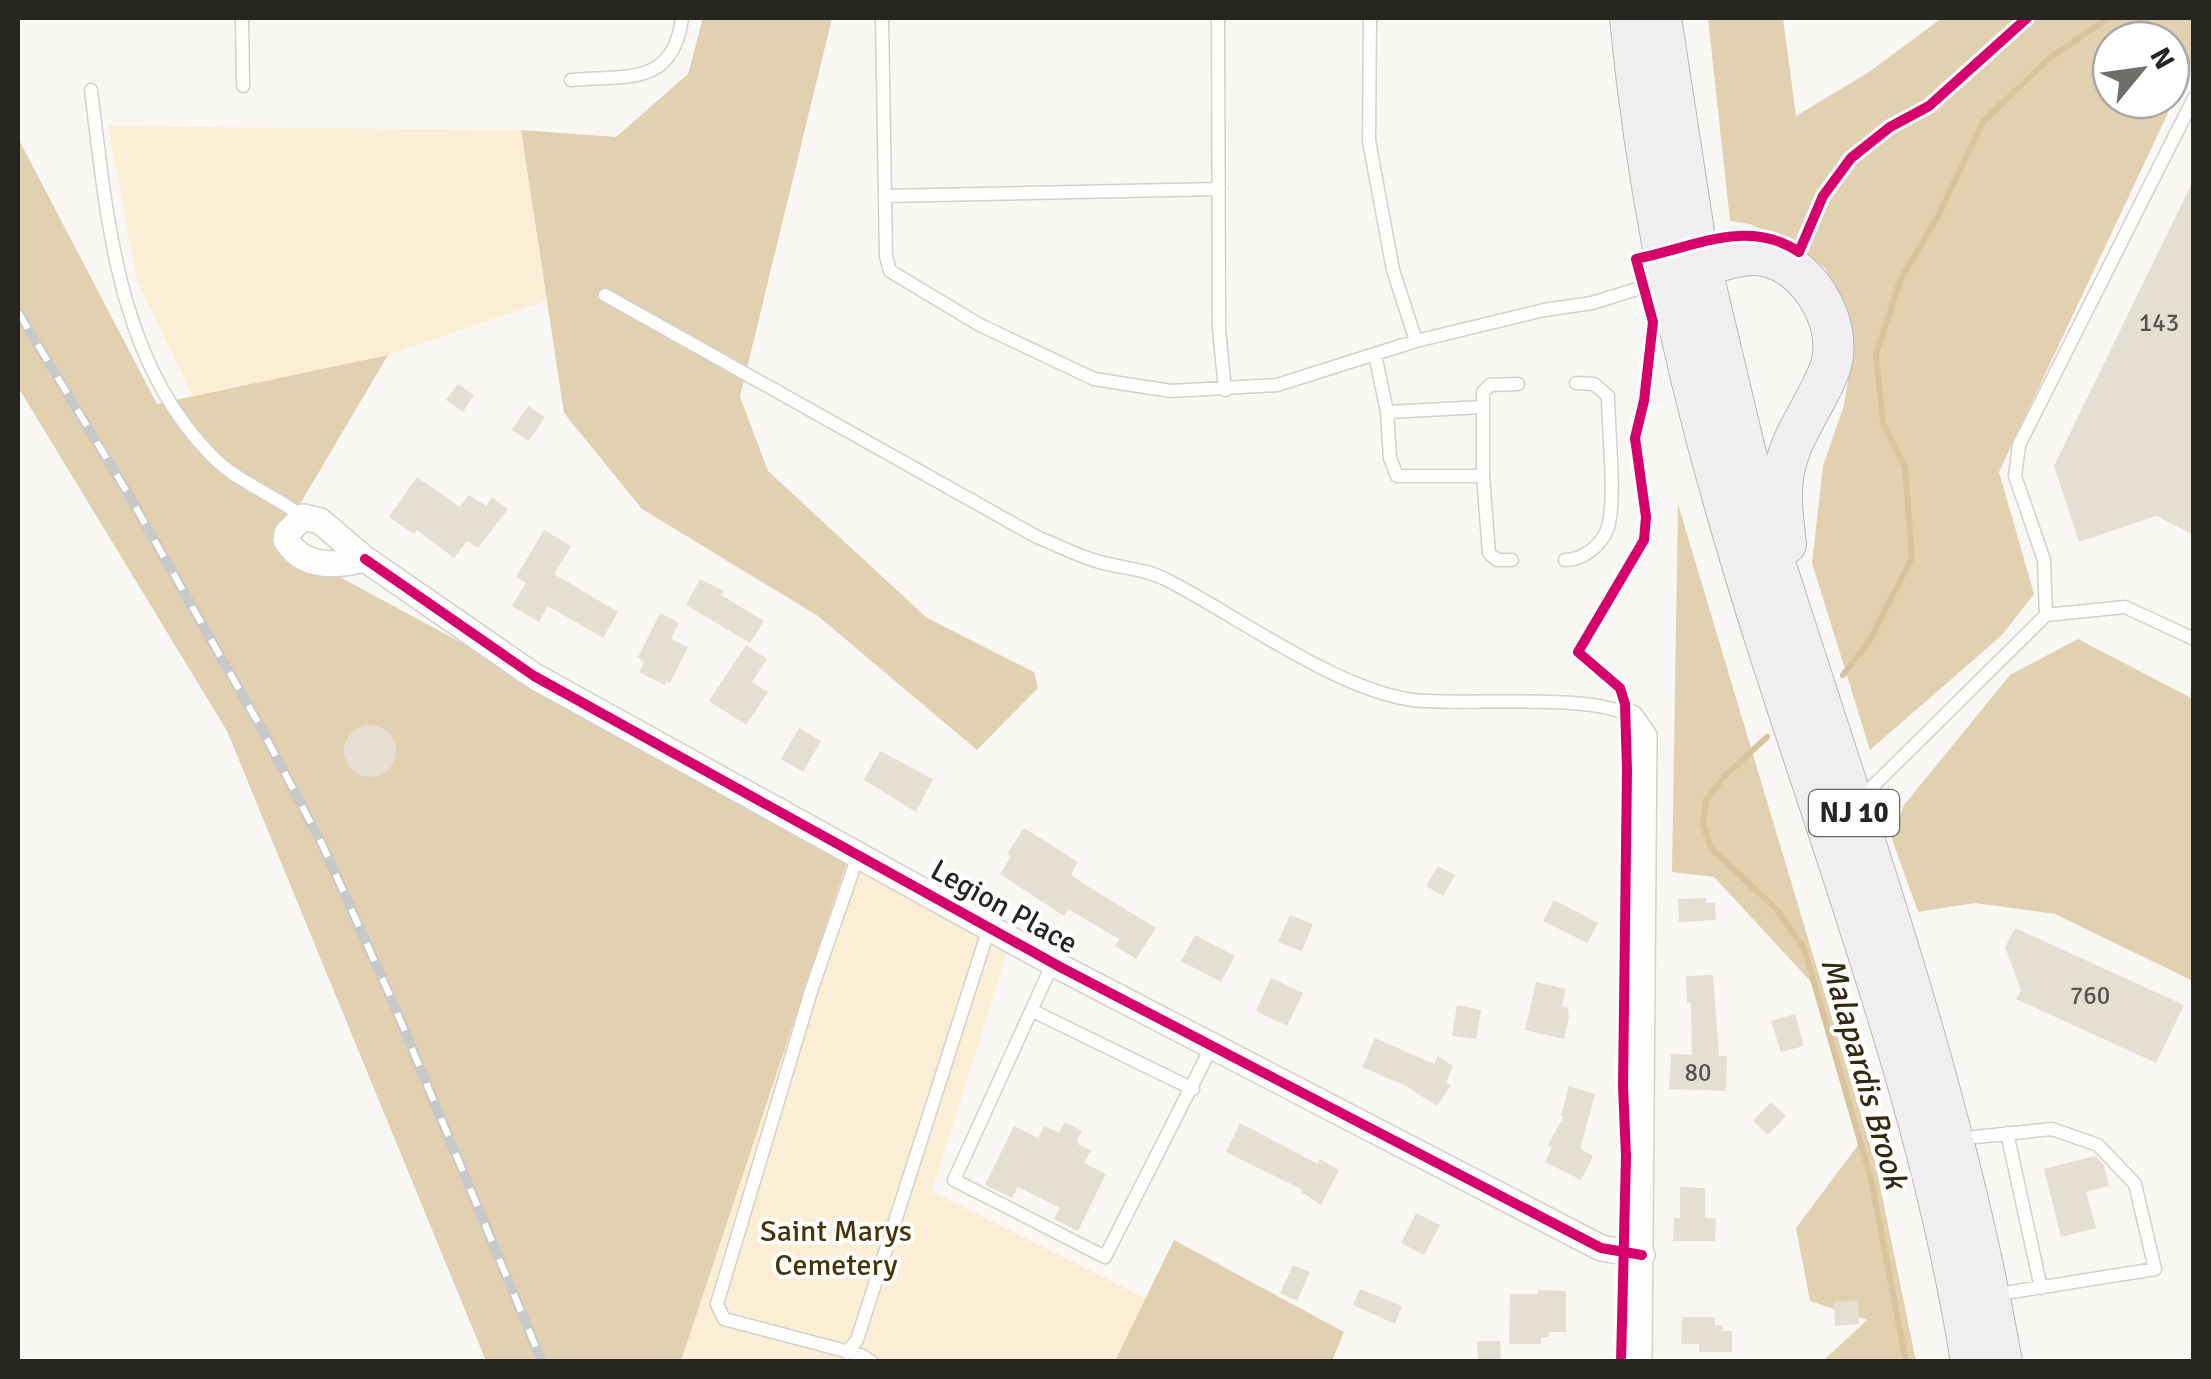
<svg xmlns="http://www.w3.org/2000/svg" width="2211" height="1379" font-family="Signika,sans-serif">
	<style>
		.green { fill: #fbeed4 }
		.forest { fill: #e2d1b1; fill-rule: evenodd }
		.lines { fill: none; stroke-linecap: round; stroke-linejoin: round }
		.stream { stroke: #d8c39c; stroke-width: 6 }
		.building { fill: #e5dfd2 }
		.service-casing { stroke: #d2d1ce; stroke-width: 15 }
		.minor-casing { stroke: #d2d1ce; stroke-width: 28 }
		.primary-casing { stroke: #bcb6bb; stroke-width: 42 }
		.service { stroke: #fefefd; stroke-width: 12 }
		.minor { stroke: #fefefd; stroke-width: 25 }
		.primary { stroke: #f1eef2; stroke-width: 40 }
		.rail-casing { stroke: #c9c8c8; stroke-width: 10 }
		.rail { stroke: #fff; stroke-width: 6; stroke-dasharray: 19; stroke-linecap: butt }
		.cycleway-casing { stroke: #fff; stroke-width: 16 }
		.cycleway { stroke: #d6006c; stroke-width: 10 }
		.labels { text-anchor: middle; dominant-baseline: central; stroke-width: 8; stroke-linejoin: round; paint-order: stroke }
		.number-label { font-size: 25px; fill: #56544e }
		.shield { fill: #fff; stroke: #676664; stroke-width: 2.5 }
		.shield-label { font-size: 28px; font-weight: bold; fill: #262522 }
		.street-label { font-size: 30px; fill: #262522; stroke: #fff }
		.park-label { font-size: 30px; fill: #473304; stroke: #fff }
		.water-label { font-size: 32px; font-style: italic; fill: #34280e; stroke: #fff }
	</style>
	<rect width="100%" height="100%" fill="#f9f7f3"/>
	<!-- green -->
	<path class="green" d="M108,126L521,130L546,301L388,355L193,397L137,281Z
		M850,853L1010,943L932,1191L1147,1299L1115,1361L681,1362Z"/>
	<!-- forest -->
	<path class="forest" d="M703,18H832L740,397L768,471L927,618L1034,672L1038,688L977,750L818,616L642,509L564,413L521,130L616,137L688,74Z
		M1708,18H1783L1796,116L1869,72L1942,18H2193V60L1999,472L2034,594L2002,635L1870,750L1812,563L1823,466L1844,405L1852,355L1848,318L1825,268L1790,242L1750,224L1730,221ZM2111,40H2171V100H2111Z
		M18,138L157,404L388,355L277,543L850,853L681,1361H486L227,731L18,387Z
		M1678,504L1875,1162L1916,1361H1823L1867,1320L1810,1301L1796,1228L1861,1141L1813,984L1714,877L1672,872Z
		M2078,639L2193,699V981L2055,914L1975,903L1918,912L1892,839L1904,805L2010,675Z
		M1174,1240L1344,1332L1332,1361H1115Z"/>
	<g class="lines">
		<!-- stream -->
		<path class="stream" d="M1843,675L1870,640L1912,557L1905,467L1883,423L1876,354L1900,281L1938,216L1983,122L2047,60L2108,18
			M1767,737L1724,777L1706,800L1703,824L1711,848L1776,909L1804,948L1871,1179L1906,1362"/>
	</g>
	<!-- building -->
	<path class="building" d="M2194,179V535L2156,516L2079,542L2054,466Z
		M458,384L474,395L463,412L446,400Z
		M528,406L545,417L529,441L512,430Z
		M417,477L460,507L469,495L486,506L492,497L508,509L478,548L467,541L454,558L417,530L414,534L389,517Z
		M544,530L571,546L554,574L618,612L603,638L548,606L539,622L512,606L526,583L516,577Z
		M700,579L724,591L721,595L764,621L750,643L686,605Z
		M660,613L679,623L671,639L688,647L670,683L666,681L665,685L639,672L644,662L638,657Z
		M746,645L767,659L752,682L768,692L746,725L709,701Z
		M344 751a26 26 0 1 1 52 0a26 26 0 1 1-52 0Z
		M799,728L821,741L803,772L781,759Z
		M880,751L933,779L916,812L864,780Z
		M1024,828L1078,862L1071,875L1084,884L1156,928L1136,959L1115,946L1119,939L1068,909L1064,916L1000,874L1011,856L1007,854Z
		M1438,866L1455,875L1443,896L1426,886Z
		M1706,898V903H1715L1716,920L1679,922L1678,899Z
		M1554,900L1598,923L1587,943L1543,921Z
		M1290,915L1313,924L1302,951L1278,942Z
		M2015,928L2184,1005L2156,1063L2016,999L2021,990L2005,947Z
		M1195,935L1235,956L1221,982L1181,961Z
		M1713,975L1719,1056H1727L1726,1091L1669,1089L1671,1054L1692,1055L1691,1003H1687L1686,976Z
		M1271,978L1303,993L1287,1026L1256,1011Z
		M1536,982L1566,989L1562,1006L1568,1008L1569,1017L1564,1039L1525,1030Z
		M1457,1005L1481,1010L1476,1039L1452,1036Z
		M1795,1014L1804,1046L1781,1052L1771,1021Z
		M1375,1038L1434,1064L1438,1056L1453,1066L1446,1083L1451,1085L1437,1106L1406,1086L1362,1067Z
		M1569,1086L1595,1094L1580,1149L1593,1156L1581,1180L1545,1162L1552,1147L1548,1145L1564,1116H1561Z
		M1771,1102L1786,1116L1768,1135L1753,1121Z
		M1065,1122L1082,1131L1077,1140L1079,1145L1091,1150L1084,1163L1106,1174L1078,1231L1054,1219L1060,1208L1018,1187L1012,1198L985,1185L1014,1126L1038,1138L1044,1126L1059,1133Z
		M1240,1123L1318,1164L1320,1159L1339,1170L1321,1205L1301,1192L1303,1190L1226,1152Z
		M2095,1156L2104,1165L2109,1186L2086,1192L2096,1228L2061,1237L2044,1169Z
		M1680,1187L1705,1188V1218H1716L1715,1241H1673L1674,1218H1680Z
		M1416,1213L1440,1225L1424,1255L1401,1243Z
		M1293,1265L1310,1272L1297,1301L1280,1293Z
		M1360,1289L1402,1306L1395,1324L1353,1305Z
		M1538,1290L1566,1291V1332H1549V1337H1541V1344H1509L1510,1294H1538Z
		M1858,1301L1859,1324L1835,1326L1834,1302Z
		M1682,1317H1715V1325H1722V1331H1732V1352H1699V1344H1681Z
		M1477,1341H1500L1501,1362H1478Z"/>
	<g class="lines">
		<!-- service casing -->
		<g class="service-casing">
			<path id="service" d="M242,18L243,86
				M882,18L886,256L890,271L980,325L1094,379L1171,391L1277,385L1416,341L1393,270L1369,141L1370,18
				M1218,18L1219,329L1225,390
				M571,80C627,75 673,87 682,18
				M91,90C107,217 117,363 214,458C238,482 276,496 303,517
				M885,196L1219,189
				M605,295L1037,537C1055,544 1074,554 1093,560C1117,568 1145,568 1167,580C1238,616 1336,690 1413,700C1458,706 1604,692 1631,718
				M1416,341L1544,310L1592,303L1666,280
				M1375,354L1387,412L1390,458L1397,476H1483L1489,553L1497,560H1512
				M1387,412L1482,407
				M1483,476V392L1490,385L1518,384
				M1565,560C1582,560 1600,547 1607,530C1617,502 1608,429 1608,396L1594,384L1576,383
				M2046,615L2044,560L2015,476L2019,445L2194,98
				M1860,799L2046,615L2125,607L2194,639
				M858,856L812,988L717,1304L724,1319L861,1355L872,1362
				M1053,963L954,1180L1105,1257L1212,1046
				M1033,1011L1193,1089
				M2007,1133L2041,1288
				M1956,1139L2052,1129L2098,1145L2135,1184L2155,1269L1993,1295
				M847,1353L857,1340L989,928"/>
		</g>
		<!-- minor casing -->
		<g class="minor-casing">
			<path id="minor" d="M303,517L320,521L365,559C338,566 303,569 286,540L287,533Z
				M365,559L534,676L1062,968L1601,1248L1642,1255
				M1631,718L1644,736L1639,1362"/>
		</g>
		<!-- primary casing -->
		<g class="primary-casing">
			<path id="primary" d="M1630,18C1646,185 1680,352 1727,513C1808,796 1925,1070 1971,1362
				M1661,18L1696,245L1763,525C1850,801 1951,1076 2002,1362
				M1700,267C1717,262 1736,255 1753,255C1804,254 1846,323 1830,368C1818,402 1793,431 1785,467C1779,493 1783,518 1786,544"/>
		</g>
		<!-- service -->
		<use href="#service" class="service"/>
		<!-- minor -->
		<use href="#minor" class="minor"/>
		<!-- primary -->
		<use href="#primary" class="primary"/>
		<!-- rail casing -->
		<g class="rail-casing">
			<path id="rail" d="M18,312L127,492L260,726L323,846L391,998L542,1362"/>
		</g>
		<!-- rail -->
		<use href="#rail" class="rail"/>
		<!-- cycleway casing -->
		<g class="cycleway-casing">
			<path id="cycleway" d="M365,559L534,676L1062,968L1601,1248L1642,1255
				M1621,1362L1626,1156L1623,1086L1627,770L1625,704L1620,688L1578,652L1644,540L1646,517L1635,438L1644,401L1653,322L1636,259C1692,248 1747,217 1799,252L1823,196L1851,158L1890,127L1929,106L2027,18"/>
		</g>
		<!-- cycleway -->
		<use href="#cycleway" class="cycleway"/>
	</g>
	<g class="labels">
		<!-- number labels -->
		<g class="number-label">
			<text x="2159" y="322">143</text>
			<text x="2090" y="995">760</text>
			<text x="1698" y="1072">80</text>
		</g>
		<!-- shield labels -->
		<rect class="shield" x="1809" y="790" width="90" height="46" rx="8"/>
		<g class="shield-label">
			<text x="1854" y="813">NJ 10</text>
		</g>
		<!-- street labels -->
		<g class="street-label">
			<text transform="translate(1004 907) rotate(29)">Legion Place</text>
		</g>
		<!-- park labels -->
		<g class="park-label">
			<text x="836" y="1231">Saint Marys<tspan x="836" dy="34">Cemetery</tspan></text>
		</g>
		<!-- water labels -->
		<g class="water-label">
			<text transform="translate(1864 1073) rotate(74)">Malapardis Brook</text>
		</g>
	</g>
	<!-- border -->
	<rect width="2211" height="1379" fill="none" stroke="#262522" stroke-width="40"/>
	<!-- north arrow -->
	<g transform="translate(2141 70) rotate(61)"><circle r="48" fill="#ffffff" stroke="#a8a8a7" stroke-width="2.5"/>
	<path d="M0-8L18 38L0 25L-18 38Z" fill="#706e6b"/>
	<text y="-15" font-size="28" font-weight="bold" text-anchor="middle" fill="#262522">N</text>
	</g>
</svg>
